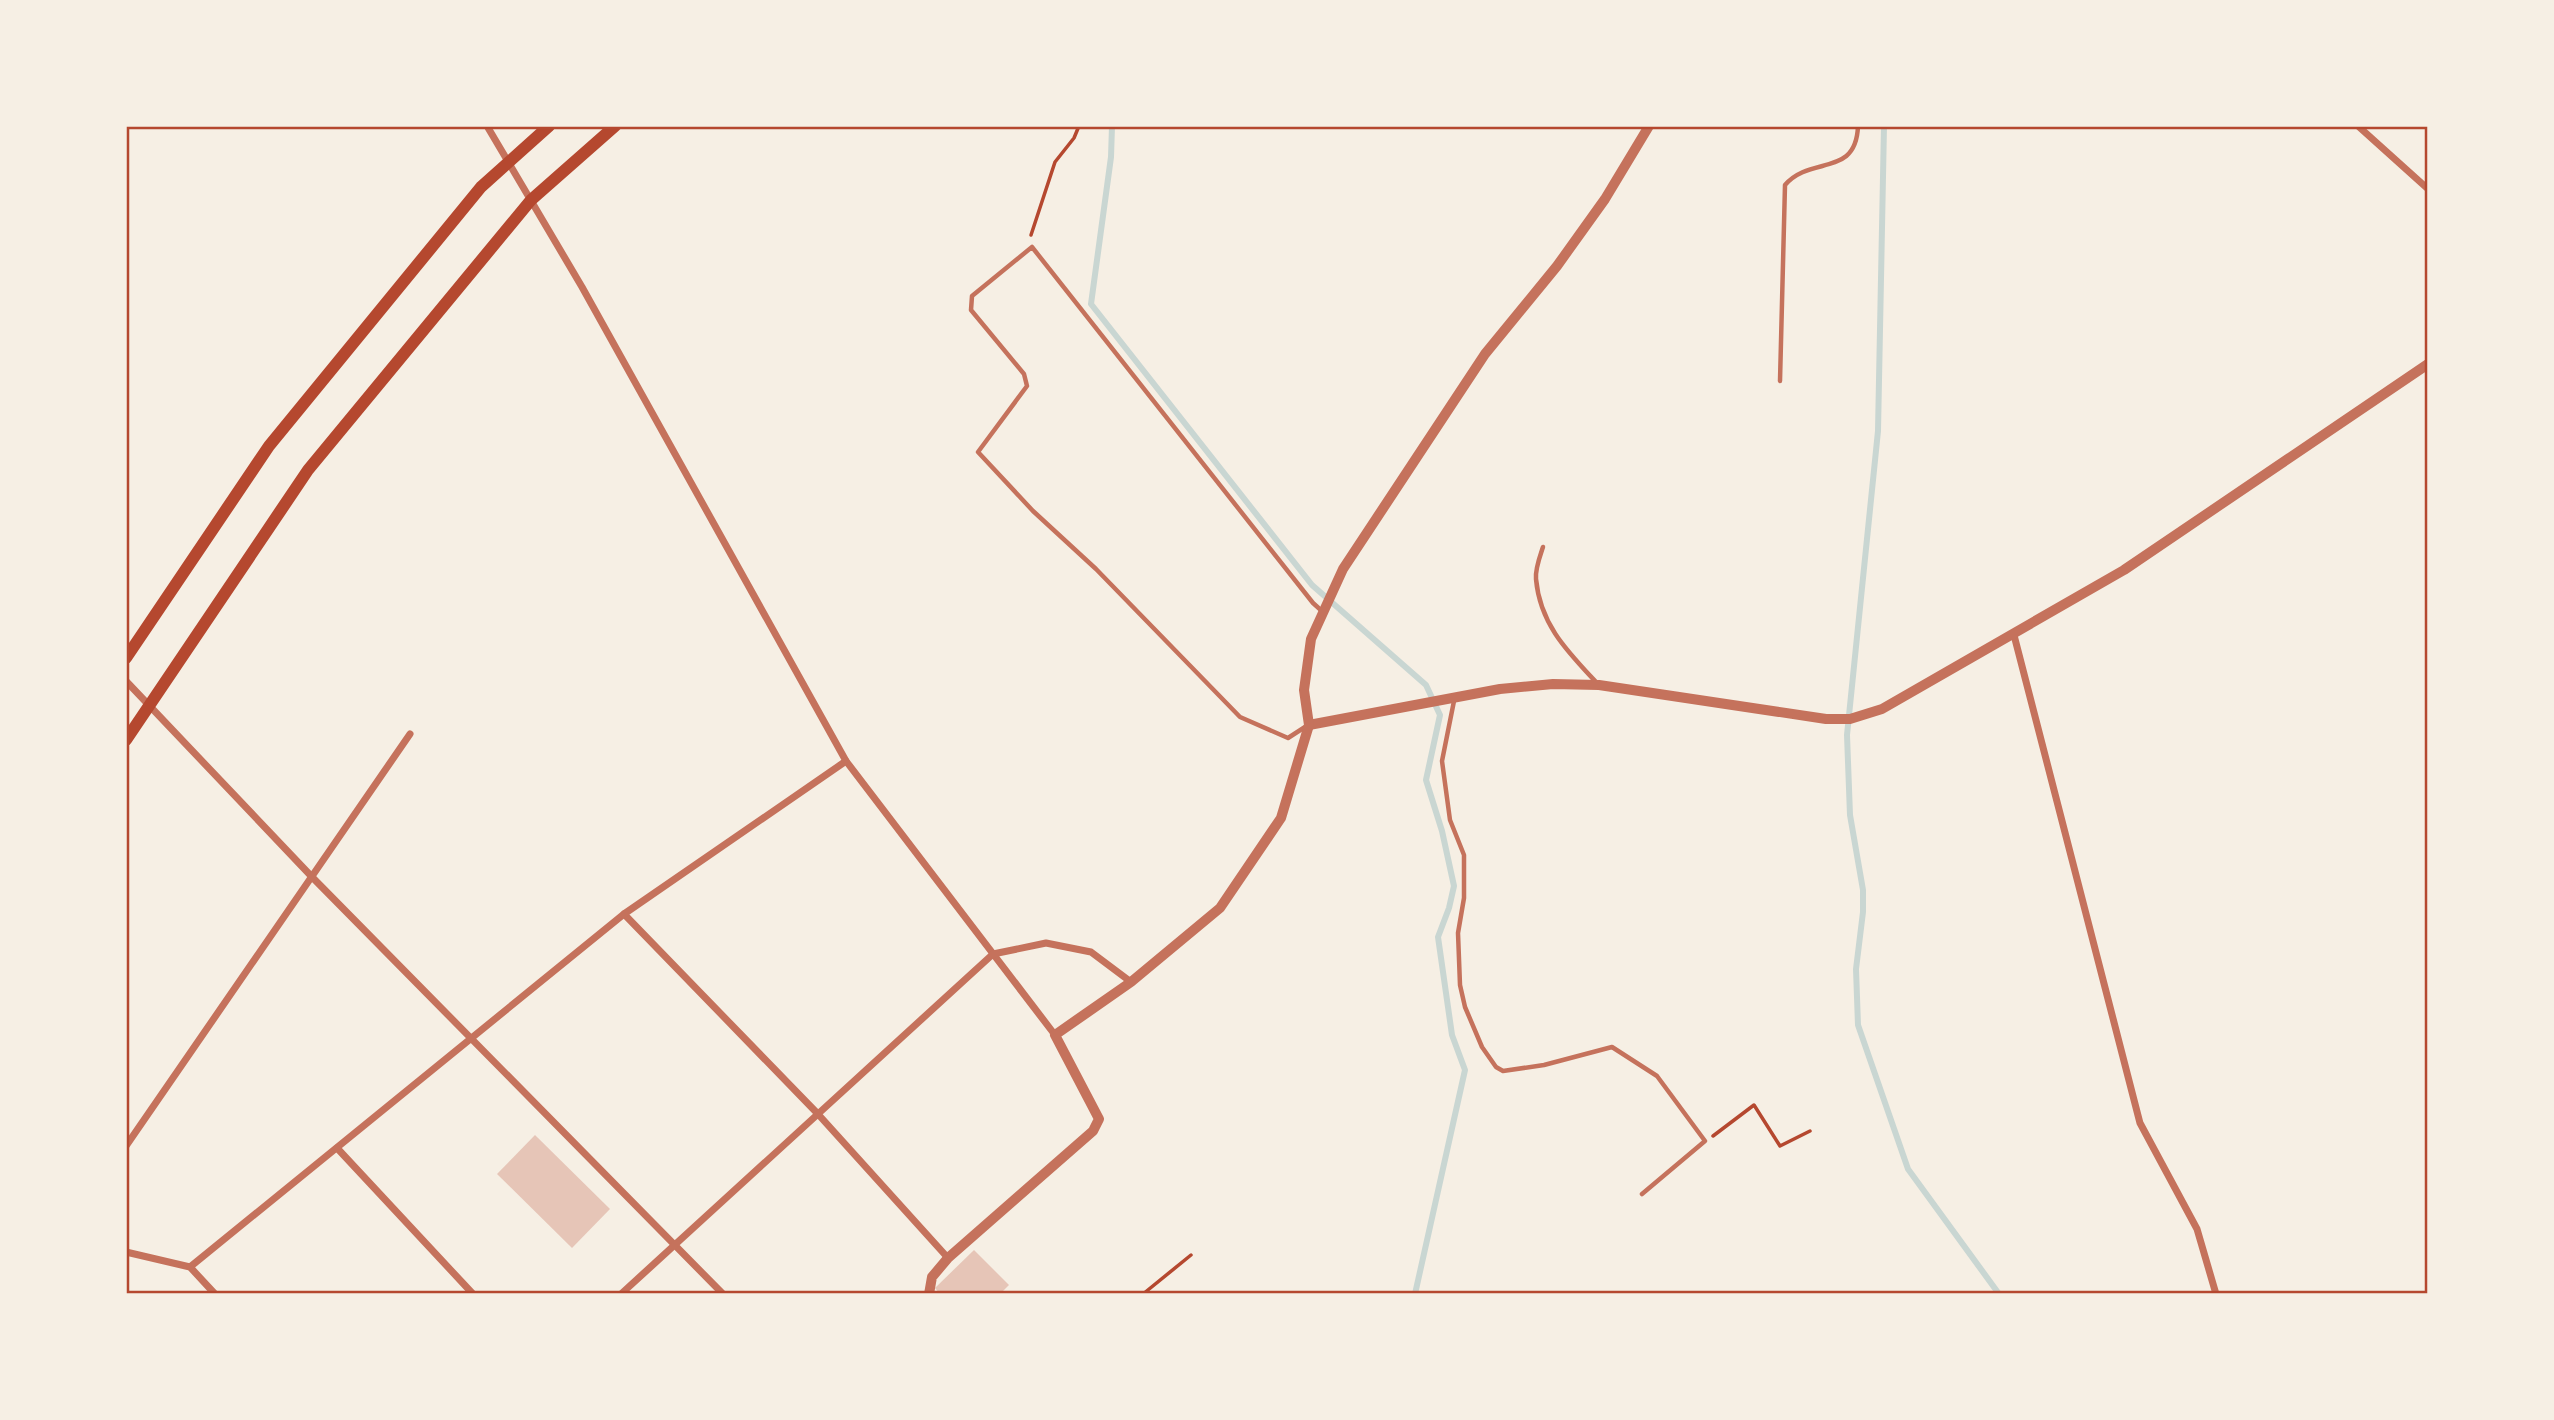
<svg xmlns="http://www.w3.org/2000/svg" width="2554" height="1420" font-family="'Work Sans',sans-serif">
  <style>
    .lines { fill: none; stroke-linecap: round; stroke-linejoin: round }
    .stream { stroke: #c9d6d2; stroke-width: 6 }
    .building { fill: #e6c5b7 }
    .path { stroke: #b5482f; stroke-width: 3.5 }
    .service { stroke: #c5725c; stroke-width: 4.5 }
    .minor { stroke: #c5725c; stroke-width: 7 }
    .tertiary { stroke: #c5725c; stroke-width: 10 }
    .primary { stroke: #b5482f; stroke-width: 12 }
    .neatline { fill: none; stroke: #b5482f; stroke-width: 2.5 }
  </style>
  <rect width="100%" height="100%" fill="#f6efe4"/>
  <g class="lines">
    <g class="stream">
      <path d="M1112,126l-1,31 -20,147 221,281 114,100 14,30 -14,65 16,51 12,55 -5,22 -11,29 14,98 13,35 -50,224"/>
      <path d="M1884,126l-6,305 -31,304 3,80 13,75v22l-7,57 2,56 50,144 91,125"/>
    </g>
  </g>
  <g class="building">
    <path d="M535,1135l75,74 -38,39 -75,-74z"/>
    <path d="M974,1250l35,35 -9,9h-60l-5,-6z"/>
  </g>
  <g class="lines">
    <g class="path">
      <path d="M1031,235l24,-73 19,-24 5,-12"/>
      <path d="M1713,1136l41,-31 26,41 30,-15"/>
      <path d="M1143,1294l48,-39"/>
    </g>
    <g class="service">
      <path d="M1780,381l5,-196c26,-30 71,-7 73,-59"/>
      <path d="M1543,547c-3,9 -8,22 -7,32 4,45 31,72 60,103"/>
      <path d="M1454,701l-12,60 8,59 14,35v43l-6,35 2,52 5,22 17,40 14,20 7,4 41,-6 68,-18 45,29 48,65 -63,53"/>
      <path d="M1305,727l-17,11 -48,-21 -144,-148 -63,-58 -55,-59 49,-66 -3,-12 -53,-64 1,-14 60,-49 281,356 10,9"/>
    </g>
    <g class="minor">
      <path d="M487,126l95,161 264,474 209,274"/>
      <path d="M2358,126l70,63"/>
      <path d="M2014,635l126,488 57,106 19,65"/>
      <path d="M126,681l187,197 410,416"/>
      <path d="M624,914l193,199 131,145"/>
      <path d="M126,1146l284,-412"/>
      <path d="M337,1148l136,146"/>
      <path d="M126,1252l64,15 25,27"/>
      <path d="M190,1267l434,-353 222,-153"/>
      <path d="M621,1294l372,-340 53,-11 45,9 40,30"/>
    </g>
    <g class="tertiary">
      <path d="M1309,725l191,-36 53,-5 46,1 227,34h24l32,-10 242,-139 304,-206"/>
      <path d="M929,1294l3,-17 16,-19 145,-127 6,-12 -44,-84 76,-53 89,-74 61,-90 28,-93 -5,-35 7,-51 32,-70 142,-215 72,-88 48,-67 44,-73"/>
    </g>
    <g class="primary">
      <path d="M126,658l143,-212 212,-259 68,-61"/>
      <path d="M126,740l182,-270 223,-270 84,-74"/>
    </g>
  </g>
  <rect width="2554" height="1420" fill="none" stroke="#f6efe4" stroke-width="256"/>
  <rect x="128" y="128" width="2298" height="1164" class="neatline"/>
</svg>
